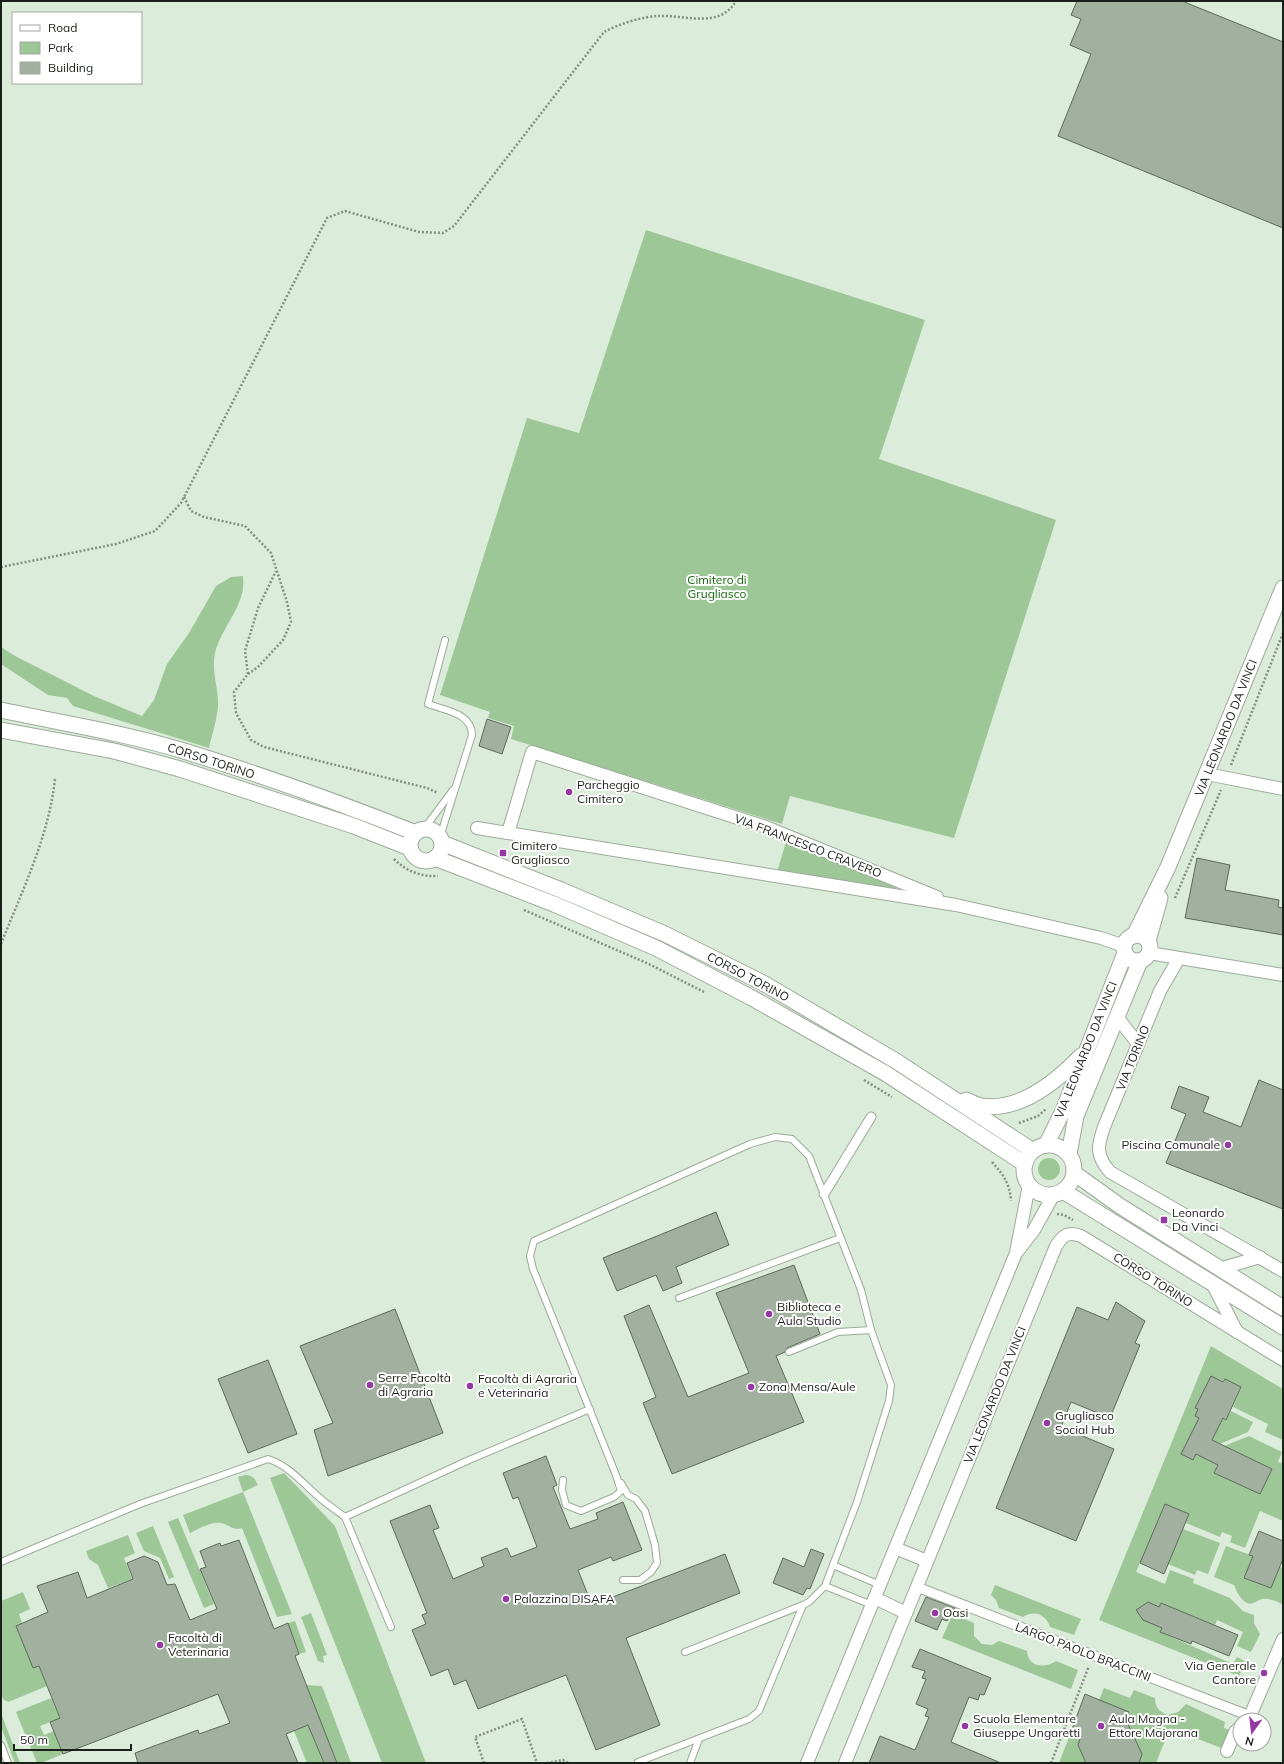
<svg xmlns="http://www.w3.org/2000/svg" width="1284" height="1764" font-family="Mulish,sans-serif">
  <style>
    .green { fill: #9dc797 }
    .building { fill: #a1b09f; stroke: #5d6a5b }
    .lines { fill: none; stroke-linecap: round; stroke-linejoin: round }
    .service-casing { stroke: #9caa9a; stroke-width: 8 }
    .pedestrian-casing { stroke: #9caa9a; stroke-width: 11 }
    .minor-casing { stroke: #9caa9a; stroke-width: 14 }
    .tertiary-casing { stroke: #9caa9a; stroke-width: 17 }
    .path { stroke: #848f83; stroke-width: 2.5; stroke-dasharray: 2 2; stroke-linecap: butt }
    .service { stroke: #fff; stroke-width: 6 }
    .pedestrian { stroke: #fff; stroke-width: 9 }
    .minor { stroke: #fff; stroke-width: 12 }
    .tertiary { stroke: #fff; stroke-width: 15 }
    .poi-dot { fill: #9438a2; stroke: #fff; stroke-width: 1.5 }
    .labels { text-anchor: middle; stroke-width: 4; stroke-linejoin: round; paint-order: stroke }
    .park-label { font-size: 12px; fill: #166a0e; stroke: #fff }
    .street-label { font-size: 12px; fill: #191f19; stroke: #fff }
    .poi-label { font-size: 12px; fill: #191f19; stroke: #fff; text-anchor: start }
  </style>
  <rect width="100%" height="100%" fill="#dcecda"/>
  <g class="green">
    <path d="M646,230l279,90 -46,139 177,61 -102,318 -164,-42 -8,28 -271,-85 3,-13 -26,-8 2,-6 -50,-17 87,-277 52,15z"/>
    <path d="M243,576c4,29 -22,51 -28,77 -4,19 4,36 3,53 -1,14 -6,28 -9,42l-136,-42 -6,-8 -19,-3 -47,-31v-17l14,9 79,40 48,20 12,-16 13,-36 22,-31 27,-47 15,-9z"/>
    <path d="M786,842l108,42 2,3 -1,2 -118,-17z"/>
    <circle cx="1049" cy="1169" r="11"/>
    <path d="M1211,1346l72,43v51l-18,-8 3,-8 -35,-17 8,-20 -16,-8 -30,29 3,1 -3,7 4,2 -17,36 11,6 3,-6 16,8h7l-5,11 46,21 12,-25 -48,-23 25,-10 33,16 -4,10 5,1v58l-23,-10 -15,37 -15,-6 2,-6 -10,-4 -2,5 -34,-14 3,-9 -24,-10 -29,68 29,12 5,-14 24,9 -1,4 37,15 13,13 11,4v8l6,11 -9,18 -14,-6 6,-14 -26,-12 -2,5 -54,-22 -2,4 -11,-5 -12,8 8,9 18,9 -2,4 73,32 4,-7 9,5 -7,14 -140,-56z"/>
    <path d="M1231,1411l22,11 -5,10 -28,12 -8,-4 11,-22 3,2z"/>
    <path d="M284,1473l51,53 91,237h-44l-112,-285z"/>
    <path d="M245,1475c8,0 10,4 13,10l-15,7 49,122 -15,3 -35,-89c-9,3 -12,-3 -21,-5 -10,-2 -22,6 -31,10l-7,-18 60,-23 -5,-15z"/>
    <path d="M178,1518l36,86 -10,4 -36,-86z"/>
    <path d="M153,1526l21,51 -5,2 -9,-21 -16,-7 -8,-18z"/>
    <path d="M1183,1529l37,14 -12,31 -11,-4 -2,5 -27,-11z"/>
    <path d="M128,1535l7,18 -11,5 8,21 -24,9 -10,-23 -9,-6 -3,-8z"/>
    <path d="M1226,1546l27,10 -9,22 27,10 9,-21 3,1v37c-6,-4 -14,-7 -21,-6 -4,1 -5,3 -9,4 -9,4 -17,-12 -19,-18l-20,-8z"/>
    <path d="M995,1585l86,34 -7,16 -24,-8c-4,-13 -16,-17 -27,-10l-24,-9 -3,-8 -5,-5z"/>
    <path d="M23,1592l7,17 -11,5 3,9 -6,3 17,42 6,-2 8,20 -39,16 -5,-3 -2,-6v-92z"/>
    <path d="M311,1613l16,42 -4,1 1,7 -6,-2 -17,-44z"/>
    <path d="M953,1614l21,9v13l8,8 10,1 7,-4 28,10c1,16 17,18 29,10l22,9 -7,19 -129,-51z"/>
    <path d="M295,1621l11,31 -7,2 -11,-31z"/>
    <path d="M280,1660l44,103h-17l-36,-89z"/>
    <path d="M306,1685l16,1 29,77h-14z"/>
    <path d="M1104,1688l26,10 4,-8 21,8c0,9 4,14 13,17l10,-3 8,-8 39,18 -1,6 5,2 -8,18 -51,-20 -14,35h-17l-13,-43 3,-8 -30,-12z"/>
    <path d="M51,1698l9,20 -20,8 4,9 10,-4 9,23 -22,9h-4l-21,-51z"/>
    <path d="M1,1713l19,50h-5l-14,-36z"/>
    <path d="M1071,1732l10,4 -3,9 8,18h-27z"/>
  </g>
  <g class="building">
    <path d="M1077,1h105l101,41v186l-225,-92 33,-82 -21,-9 11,-26 -10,-4z"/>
    <path d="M487,719l24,8 -9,27 -23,-8z"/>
    <path d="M1197,858l33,7 -5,25 54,10 -1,7 5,1v27l-98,-17z"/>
    <path d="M1259,1080l24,10v119l-117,-46 20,-49 -15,-6 8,-22 30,11 -6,15 38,15z"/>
    <path d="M716,1212l13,33 -53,22 6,16 -19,8 -7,-16 -39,16 -14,-33z"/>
    <path d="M794,1265l26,69 -33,14 -2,4 -9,4 28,66 -132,52 -29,-71 13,-6 -32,-81 25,-11 39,92 61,-24 -33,-80z"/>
    <path d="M1116,1302l29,19 -10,22 5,2 -30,73 -39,-16 -10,25 53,22 -38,92 -80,-33 81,-201 31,13z"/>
    <path d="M395,1309l48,124 -115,43 -14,-46 19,-7 -33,-77z"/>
    <path d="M268,1360l29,74 -49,19 -30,-74z"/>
    <path d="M1211,1376l12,6 2,-3 16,8 -15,33 -3,-2 -11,22 60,29 -12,25 -46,-21 4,-8 -22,-11 -3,6 -12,-6 18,-36 -4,-2 3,-7 -3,-1z"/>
    <path d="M546,1456l11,29 -4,2 17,42 28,-10 -2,-6 27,-11 19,48 -29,11 -2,-4 -33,13 14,35 133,-51 15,39 -114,45 34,87 -64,25 -30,-75 -88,34 -12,-29 -12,5 -6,-16 -17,7 -19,-46 14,-6 -4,-9 5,-2 -37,-92 40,-16 9,23 -6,2 20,49 31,-13 -3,-8 26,-10 4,9 26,-10 -19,-50 -5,2 -10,-26z"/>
    <path d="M1165,1504l24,10 -25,60 -24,-11z"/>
    <path d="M1259,1531l24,10v18l-12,29 -27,-10 9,-22 -4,-1z"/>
    <path d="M239,1540l35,89 14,-6 11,31 -4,2 42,107h-13l-16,-38 -22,9 12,29h-160l-3,-10 63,-23 1,4 31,-11 -12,-29 -155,60 -13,-32 10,-4 -21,-52 -6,2 -17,-42 32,-14 -11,-26 41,-14 9,26 46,-19 -6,-16 17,-7 14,6 9,23 8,-1 15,36 27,-11 -17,-40 6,-2 -6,-16 20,-8 1,3z"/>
    <path d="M811,1549l13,5 -14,35 -3,-1 -4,7 -30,-12 10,-25 21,9z"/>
    <path d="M926,1597l29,11 -8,13 -5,-2 -5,11 -22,-9z"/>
    <path d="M1148,1602l11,5 2,-4 77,32 -9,21 -37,-15 -1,3 -31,-12 2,-4 -19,-8 -7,-10z"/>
    <path d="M920,1649l71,29 -7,17 -4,-1 -2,6 -9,-3 -18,45 50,21h-132l11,-27 35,14 14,-33 -4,-1 3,-7 -12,-5 10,-25 -4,-1 3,-7 -13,-4z"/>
    <path d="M1085,1694l44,18 -3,8 16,34 -3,9h-53l-8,-18 3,-9 -10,-4z"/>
  </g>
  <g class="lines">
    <g class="service-casing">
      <g id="service">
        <path d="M424,829l29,-39"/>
        <path d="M440,837l32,-102c0,-22 -28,-25 -44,-31l17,-64"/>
        <path d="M679,1298l161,-60"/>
        <path d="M789,1352l49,-20 33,-2"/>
        <path d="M563,1480l-1,10 4,15 15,6 33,-14 7,-6 -5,-16 -83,-206 -3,-13 4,-15 216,-97 25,-7 17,2 17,17 52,134 10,40 20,55 -2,16 -32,101 -32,84 -16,16 -6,3 -118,47"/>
        <path d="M621,1483l7,12 8,4 9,12 10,34 2,18 -6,9 -11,8h-17"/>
        <path d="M1,1562l139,-58 128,-45c22,7 35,25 52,39 8,7 17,13 25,19"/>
        <path d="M833,1565l47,20"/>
        <path d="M825,1586l47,19"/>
        <path d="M391,1627l-46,-110 124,-57 121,-51"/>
        <path d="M1,1745l7,18"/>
        <path d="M638,1762l111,-43 10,-8 44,-106"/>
        <path d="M690,1763l9,-24"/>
      </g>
    </g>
    <g class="pedestrian-casing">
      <g id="pedestrian">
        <path d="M824,1194l47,-77"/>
        <path d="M917,1587l333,129"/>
      </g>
    </g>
    <g class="minor-casing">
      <g id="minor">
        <path d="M1207,774l76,15"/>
        <path d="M477,828l479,77 145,33 23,8"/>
        <path d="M508,833l24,-81 234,75 171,70"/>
        <path d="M1149,953l134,22"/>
        <path d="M1179,958l-19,33 -56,136c-7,20 -8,29 6,45l173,99"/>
        <path d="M1118,1018l20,26"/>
        <path d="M1017,1252l17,-22 20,-36"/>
        <path d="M1219,1269l41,-12"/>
        <path d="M1212,1283l25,49"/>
        <path d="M895,1548l32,13"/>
        <path d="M875,1598l31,15"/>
        <path d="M1246,1720l4,-4 33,-77"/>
        <path d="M1227,1751l8,-19 5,-5"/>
        <path d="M807,1763l209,-510 13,-68"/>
        <path d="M845,1763l211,-517c7,-11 12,-15 25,-10l202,124"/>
      </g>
    </g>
    <g class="tertiary-casing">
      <g id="tertiary">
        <path d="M1,710c61,13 123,23 183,41 78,24 156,52 232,82"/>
        <path d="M1,730l113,21 66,18 174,57 56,22"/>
        <circle cx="426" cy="845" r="16"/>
        <path d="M442,843l119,47 104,44 98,49 133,78 137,90"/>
        <path d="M435,858l119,46 102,44 96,50 133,75 140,91"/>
        <circle cx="1137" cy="948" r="13"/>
        <path d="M1134,936l34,-69 115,-279"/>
        <path d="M1148,941l12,-43"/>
        <path d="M966,1100c5,2 10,5 15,6 39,6 75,-24 100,-50"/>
        <path d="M1046,1145l17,-34 62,-158"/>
        <circle cx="1049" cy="1170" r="25"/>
        <path d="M1069,1154l7,-38 64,-155"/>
        <path d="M1074,1173l46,33 163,102"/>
        <path d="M1063,1191l220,136"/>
      </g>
    </g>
    <g class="path">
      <path d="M184,497l7,14 13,6 41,9 26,27 16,49 4,20 -8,18 -25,27 -10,7 -14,18 2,21 15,27 13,7 163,41 11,5"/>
      <path d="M1,567l115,-23 39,-13 26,-28 146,-285 18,-7 74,21 24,1 11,-7 150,-194c15,-8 39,-16 56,-16 26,-1 60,13 76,-15"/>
      <path d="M248,674l-3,-23 13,-43 18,-37"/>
      <path d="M1231,765l52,-132"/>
      <path d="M394,859c12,12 27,18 44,17"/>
      <path d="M1175,898l46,-108"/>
      <path d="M524,910l125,54 55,28"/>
      <path d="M1,944c21,-53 48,-108 54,-165"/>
      <path d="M864,1080l28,17"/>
      <path d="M1019,1123l19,-7 8,-7"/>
      <path d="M992,1162c11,12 18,22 19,39"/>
      <path d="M1057,1214l7,1 9,5"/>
      <path d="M484,1763l-9,-26 47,-18 15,44"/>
      <path d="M547,1763l16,-3 5,3"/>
      <path d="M1051,1763l38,-97"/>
    </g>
    <use href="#service" class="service"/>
    <use href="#pedestrian" class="pedestrian"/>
    <use href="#minor" class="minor"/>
    <use href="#tertiary" class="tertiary"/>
  </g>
  <g class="poi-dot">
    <circle cx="569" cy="792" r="4"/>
    <rect x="499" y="849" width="8" height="8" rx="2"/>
    <circle cx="1228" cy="1145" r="4"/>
    <rect x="1160" y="1216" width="8" height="8" rx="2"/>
    <circle cx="769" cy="1314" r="4"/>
    <circle cx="370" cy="1385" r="4"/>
    <circle cx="470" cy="1386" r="4"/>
    <circle cx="751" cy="1387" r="4"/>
    <circle cx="1047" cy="1423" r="4"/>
    <circle cx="506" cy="1599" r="4"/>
    <circle cx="935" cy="1613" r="4"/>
    <circle cx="160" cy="1645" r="4"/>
    <circle cx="1264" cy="1673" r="4"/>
    <circle cx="965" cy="1726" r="4"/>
    <circle cx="1101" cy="1726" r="4"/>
  </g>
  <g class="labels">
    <g class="park-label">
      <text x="717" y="584">Cimitero di<tspan x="717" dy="14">Grugliasco</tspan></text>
    </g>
    <g class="street-label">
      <text transform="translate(1226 728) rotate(-68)" y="4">VIA LEONARDO DA VINCI</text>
      <text transform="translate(211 761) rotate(18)" y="4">CORSO TORINO</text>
      <text transform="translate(808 846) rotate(21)" y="4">VIA FRANCESCO CRAVERO</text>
      <text transform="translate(748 977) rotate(28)" y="4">CORSO TORINO</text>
      <text transform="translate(1086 1050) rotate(-68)" y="4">VIA LEONARDO DA VINCI</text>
      <text transform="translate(1133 1058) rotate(-68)" y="4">VIA TORINO</text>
      <text transform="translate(1153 1280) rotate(32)" y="4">CORSO TORINO</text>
      <text transform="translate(995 1395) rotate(-68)" y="4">VIA LEONARDO DA VINCI</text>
      <text transform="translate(1083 1652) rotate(21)" y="4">LARGO PAOLO BRACCINI</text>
    </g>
    <g class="poi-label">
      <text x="577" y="789">Parcheggio<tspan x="577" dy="14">Cimitero</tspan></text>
      <text x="511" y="850">Cimitero<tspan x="511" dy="14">Grugliasco</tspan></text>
      <text x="1220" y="1149" text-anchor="end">Piscina Comunale</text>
      <text x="1172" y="1217">Leonardo<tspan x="1172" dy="14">Da Vinci</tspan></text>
      <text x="777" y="1311">Biblioteca e<tspan x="777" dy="14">Aula Studio</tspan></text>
      <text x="378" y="1382">Serre Facoltà<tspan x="378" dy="14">di Agraria</tspan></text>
      <text x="478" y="1383">Facoltà di Agraria<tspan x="478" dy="14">e Veterinaria</tspan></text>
      <text x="759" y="1391">Zona Mensa/Aule</text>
      <text x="1055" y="1420">Grugliasco<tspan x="1055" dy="14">Social Hub</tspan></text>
      <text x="514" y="1603">Palazzina DISAFA</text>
      <text x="943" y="1617">Oasi</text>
      <text x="168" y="1642">Facoltà di<tspan x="168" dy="14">Veterinaria</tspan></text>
      <text x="1256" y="1670" text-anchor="end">Via Generale<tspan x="1256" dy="14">Cantore</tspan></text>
      <text x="973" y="1723">Scuola Elementare<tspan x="973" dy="14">Giuseppe Ungaretti</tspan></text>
      <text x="1109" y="1723">Aula Magna -<tspan x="1109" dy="14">Ettore Majorana</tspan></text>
    </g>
  </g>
  <rect width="1284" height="1764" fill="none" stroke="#191f19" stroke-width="4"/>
  <rect x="12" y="12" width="130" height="72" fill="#ffffff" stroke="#a3a5a3"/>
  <rect x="20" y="25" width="20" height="6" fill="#ffffff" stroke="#a3a5a3"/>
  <text x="48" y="32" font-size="12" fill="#191f19">Road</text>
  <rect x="20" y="42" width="20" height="12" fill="#9dc797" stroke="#a3a5a3"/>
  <text x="48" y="52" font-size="12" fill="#191f19">Park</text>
  <rect x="20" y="62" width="20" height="12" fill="#a1b09f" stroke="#a3a5a3"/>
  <text x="48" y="72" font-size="12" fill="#191f19">Building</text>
  <g transform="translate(1252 1732) rotate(195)"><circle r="19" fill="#ffffff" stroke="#a3a5a3"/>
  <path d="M0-3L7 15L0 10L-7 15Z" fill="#9438a2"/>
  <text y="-6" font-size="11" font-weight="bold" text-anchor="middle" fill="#191f19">N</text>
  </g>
  <path d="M14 1744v6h117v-6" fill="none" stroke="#191f19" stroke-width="2"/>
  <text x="20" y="1744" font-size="12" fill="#191f19" stroke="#ffffff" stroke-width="3" paint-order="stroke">50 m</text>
</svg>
